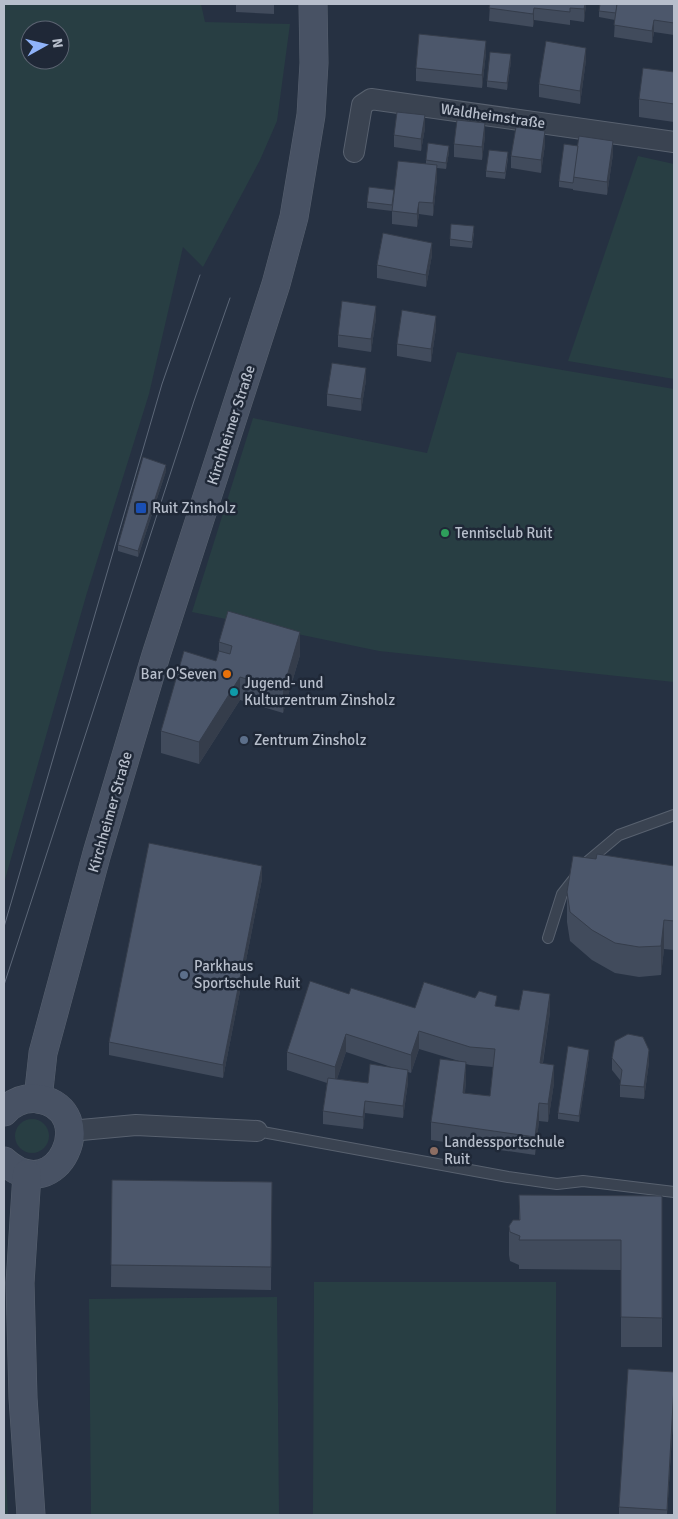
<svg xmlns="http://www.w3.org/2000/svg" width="678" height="1519" font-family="Signika,sans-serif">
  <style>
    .green { fill: #283e43; fill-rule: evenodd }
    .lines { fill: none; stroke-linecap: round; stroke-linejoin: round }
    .service-casing { stroke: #58616f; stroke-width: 12 }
    .minor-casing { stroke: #58616f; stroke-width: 22 }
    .secondary-casing { stroke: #58616f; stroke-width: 29 }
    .service { stroke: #3a4351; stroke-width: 10 }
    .minor { stroke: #3a4351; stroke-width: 20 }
    .secondary { stroke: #485264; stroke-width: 28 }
    .tram { stroke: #5c6778; stroke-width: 1 }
    .wall { fill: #414b5c; fill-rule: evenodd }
    .shaded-wall { fill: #353d4b }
    .building { fill: #4c576b; stroke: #353d4b }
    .transit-dot { fill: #1a4fb4; stroke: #1f2837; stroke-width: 2 }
    .leisure-dot { fill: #2e9e5b; stroke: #1f2837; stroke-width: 2 }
    .food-dot { fill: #e8710a; stroke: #1f2837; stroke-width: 2 }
    .culture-dot { fill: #0f9aa8; stroke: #1f2837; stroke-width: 2 }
    .service-dot { fill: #5c6f8a; stroke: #1f2837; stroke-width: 2 }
    .education-dot { fill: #8d6e63; stroke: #1f2837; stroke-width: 2 }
    .labels { text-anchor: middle; stroke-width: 5; stroke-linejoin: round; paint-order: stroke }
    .street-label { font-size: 15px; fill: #b7becb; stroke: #1f2837 }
    .poi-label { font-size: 15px; fill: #b7becb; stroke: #1f2837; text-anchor: start }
  </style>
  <rect width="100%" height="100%" fill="#263142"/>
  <g class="green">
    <path d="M4,4h197l4,18 85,2 -13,97 -17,39 -57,107 -20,-20 -34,147 -63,202 -82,287zM30,30h30v30h-30z"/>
    <path d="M638,156l36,8v215l-106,-18z"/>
    <path d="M457,352l217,37v293l-295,-31 -187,-39 61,-194 174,35z"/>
    <circle cx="32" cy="1136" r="17"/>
    <path d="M314,1282h242v233h-243z"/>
    <path d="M277,1297l2,218h-188l-2,-216z"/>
    <path d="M4,1442l4,73h-4z"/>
  </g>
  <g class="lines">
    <g class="service-casing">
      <g id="service">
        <path d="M548,938l14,-44 26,-33 31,-26 55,-20"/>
        <path d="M257,1131l251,46 49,7 26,-3 91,11"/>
      </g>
    </g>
    <g class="minor-casing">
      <g id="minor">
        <path d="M354,152l8,-47 9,-6 303,43"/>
        <path d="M70,1131l66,-6 121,6"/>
      </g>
    </g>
    <g class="secondary-casing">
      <g id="secondary">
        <path d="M38,1099l5,-46 54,-200 59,-198 120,-371 18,-67 17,-102 3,-52 -1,-59"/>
        <path d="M4,1112c9,-10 21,-15 35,-13 62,11 19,111 -35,62"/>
        <path d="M27,1174l-7,109 3,115 8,117"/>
      </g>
    </g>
    <use href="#service" class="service"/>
    <use href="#minor" class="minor"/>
    <use href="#secondary" class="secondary"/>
    <g class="tram">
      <path d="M4,927l158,-543 38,-109"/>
      <path d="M4,985l190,-584 36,-103"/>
    </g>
  </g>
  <g class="wall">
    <path d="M236,4h38v10l-38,-2z"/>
    <path d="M490,4h96l-2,18 -14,-2v5l-36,-5 -1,7 -44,-6z"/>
    <path d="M674,4v31l-20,-3 -2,11 -38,-6 1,-17 -16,-3v-6z"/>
    <path d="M486,53l-4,35 -66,-7v-13z"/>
    <path d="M586,60l-6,44 -41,-7v-13z"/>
    <path d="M511,61l-4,29 -20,-3v-6z"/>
    <path d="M674,72v50l-35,-5v-18z"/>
    <path d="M425,128l-4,23 -27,-4v-12z"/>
    <path d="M485,136l-3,24 -28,-3v-13z"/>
    <path d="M545,144l-4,29 -30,-5v-12z"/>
    <path d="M449,152l-3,17 -9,-1v10l-4,38 -14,-2 -2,13 -25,-3v-13l-25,-3v-6l27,-12 32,-26v-4z"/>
    <path d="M613,154l-6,41 -34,-5v-4v3l-14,-2v-6z"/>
    <path d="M508,158l-3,21 -19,-2v-6z"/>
    <path d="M474,233l-2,15 -22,-2v-7z"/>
    <path d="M432,255l-6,32 -49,-9v-13z"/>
    <path d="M376,318l-5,34 -33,-5v-12z"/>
    <path d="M436,328l-5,34 -34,-6v-12z"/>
    <path d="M366,380l-5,31 -34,-5v-12z"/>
    <path d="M166,471l-28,86 -20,-6v-6z"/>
    <path d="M219,642l81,13 -17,58 -43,-13 -41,64 -38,-11v-22l55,-70 3,-10z"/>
    <path d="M596,859l78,7v84l-10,-1 -3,26 -22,2 -24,-4 -23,-13 -22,-19 -3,-19v-30z"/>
    <path d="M262,879l-39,199 -114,-23v-13z"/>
    <path d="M349,994l66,14 82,-1 22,3 31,2 -7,51 11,20 -6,39 -9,-1 -4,34 -104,-15v-18l28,-61 -40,-12 -8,24 -3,-1v10l-5,36 -38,-5 -2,16 -40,-5v-13l4,-28 -40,-13v-18zM346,1052l48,16 -26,15 -31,-4zM466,1064l4,1 23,2 -3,29 -25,-3 1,-13z"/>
    <path d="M589,1056l-10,66 -21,-3v-6z"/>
    <path d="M612,1058l37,4 -5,37 -24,-2v-17l-8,-10z"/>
    <path d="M112,1180l160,2 -1,108 -160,-3z"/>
    <path d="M519,1195l143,1v151h-41v-77l-102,-1v-4l-9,-4 -1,-6v-29l10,-6z"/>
    <path d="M674,1372v32l-7,111h-48v-8z"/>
  </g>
  <g class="shaded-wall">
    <path d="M585,4h1l-2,18v-13z"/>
    <path d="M534,8v12l-1,7v-13z"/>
    <path d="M654,20v12l-2,11v-12z"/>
    <path d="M486,41v12l-4,35v-13z"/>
    <path d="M586,48v12l-6,44v-13z"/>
    <path d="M511,54v7l-4,29v-7z"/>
    <path d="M425,115v13l-4,23v-12z"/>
    <path d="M485,123v13l-3,24v-13z"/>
    <path d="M545,131v13l-4,29v-13z"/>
    <path d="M613,141v13l-6,41v-13z"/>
    <path d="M449,146v6l-3,17v-6z"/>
    <path d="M437,165v13l-4,38v-13z"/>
    <path d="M419,202v12l-2,13v-13z"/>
    <path d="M432,243v12l-6,32v-12z"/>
    <path d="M376,306v12l-5,34v-13z"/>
    <path d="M436,316v12l-5,34v-13z"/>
    <path d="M366,368v12l-5,31v-12z"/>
    <path d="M166,465v6l-28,86v-6z"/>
    <path d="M300,632v23l-17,58v-23z"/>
    <path d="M240,677v23l-41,64v-22z"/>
    <path d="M262,866v13l-39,199v-13z"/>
    <path d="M664,920v29l-3,26v-29z"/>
    <path d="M550,994v18l-10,69v-18z"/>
    <path d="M419,1031v18l-8,24v-18z"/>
    <path d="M346,1034v18l-11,33v-18z"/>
    <path d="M589,1050v6l-10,66v-6z"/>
    <path d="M649,1050v12l-5,37v-12z"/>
    <path d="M466,1062v18l-3,31v-18z"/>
    <path d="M554,1065v18l-6,39v-18z"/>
    <path d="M408,1070v12l-5,36v-12z"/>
    <path d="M365,1101v12l-2,16v-12z"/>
    <path d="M539,1103v18l-4,34v-18z"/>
    <path d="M674,1386v18l-7,111z"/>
  </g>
  <g class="building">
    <path d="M490,4h95l-1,5 -14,-1v4l-36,-4 -1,6 -44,-6z"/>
    <path d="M600,4h17l-1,9 -17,-2z"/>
    <path d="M617,4h57v19l-20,-3 -2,11 -38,-6z"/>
    <path d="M419,34l67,7 -4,34 -66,-7z"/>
    <path d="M546,41l40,7 -6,43 -41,-7z"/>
    <path d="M490,52l21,2 -4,29 -20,-2z"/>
    <path d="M643,68l31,4v32l-35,-5z"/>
    <path d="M397,112l28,3 -4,24 -27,-4z"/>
    <path d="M457,120l28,3 -3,24 -28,-3z"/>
    <path d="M516,127l29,4 -4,29 -30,-4z"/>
    <path d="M579,136l34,5 -6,41 -34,-5z"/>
    <path d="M428,143l21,3 -3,17 -20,-3z"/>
    <path d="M564,144l14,2 -5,37 -14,-2z"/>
    <path d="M489,150l19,2 -3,21 -19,-2z"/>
    <path d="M398,161l39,4 -4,38 -14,-1 -2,12 -25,-3z"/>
    <path d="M369,187l25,3 -2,15 -25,-3z"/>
    <path d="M451,224l23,2 -2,16 -22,-3z"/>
    <path d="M383,233l49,10 -6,32 -49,-10z"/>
    <path d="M342,301l34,5 -5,33 -33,-4z"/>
    <path d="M402,310l34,6 -5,33 -34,-5z"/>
    <path d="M332,363l34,5 -5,31 -34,-5z"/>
    <path d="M143,457l23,8 -28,86 -20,-6z"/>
    <path d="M228,611l72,21 -17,58 -43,-13 -41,65 -38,-11 23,-80 32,10 3,-10 11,3 2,-8 -13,-4z"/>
    <path d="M149,843l113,23 -39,199 -114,-23z"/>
    <path d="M597,854l77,12v55l-10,-1 -3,26 -22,1 -24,-4 -23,-13 -22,-18 -3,-20 6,-36 23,3z"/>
    <path d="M310,981l39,13 2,-6 64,20 9,-26 51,16 4,-7 18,5 -2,10 24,4 4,-20 27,4 -10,69 14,2 -6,39 -9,-1 -4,34 -104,-15 9,-63 26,3 -3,31 27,3 5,-47 -25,-2 -51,-16 -8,24 -65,-21 -11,33 -48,-15z"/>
    <path d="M628,1034l15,3 6,13 -5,37 -24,-2 2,-15 -10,-12 3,-17z"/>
    <path d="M568,1046l21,4 -10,66 -21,-3z"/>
    <path d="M370,1064l38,6 -5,36 -38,-5 -2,16 -40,-6 5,-33 40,5z"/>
    <path d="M112,1180l160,2 -1,85 -160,-2z"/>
    <path d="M519,1195l143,1v122l-41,-1v-77h-102l1,-4 -10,-4 -1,-6 4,-6h7z"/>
    <path d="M628,1369l46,3v14l-7,124 -48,-3z"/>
  </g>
  <rect class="transit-dot" x="135" y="502" width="12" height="12" rx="2.5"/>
  <circle class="leisure-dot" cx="445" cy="533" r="5"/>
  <circle class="food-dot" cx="227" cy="674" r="5"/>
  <circle class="culture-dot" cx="234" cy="692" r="5"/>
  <g class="service-dot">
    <circle cx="244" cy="740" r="5"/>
    <circle cx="184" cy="975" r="5"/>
  </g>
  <circle class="education-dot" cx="434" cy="1151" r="5"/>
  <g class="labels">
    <g class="street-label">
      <text transform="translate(493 116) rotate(8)" y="5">Waldheimstraße</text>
      <text transform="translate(231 425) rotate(-72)" y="5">Kirchheimer Straße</text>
      <text transform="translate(110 812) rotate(-74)" y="5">Kirchheimer Straße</text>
    </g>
    <g class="poi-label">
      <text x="152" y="513">Ruit Zinsholz</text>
      <text x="455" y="538">Tennisclub Ruit</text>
      <text x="217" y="679" text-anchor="end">Bar O'Seven</text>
      <text x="244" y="688">Jugend- und<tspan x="244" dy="17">Kulturzentrum Zinsholz</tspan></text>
      <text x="254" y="745">Zentrum Zinsholz</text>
      <text x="194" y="971">Parkhaus<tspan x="194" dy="17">Sportschule Ruit</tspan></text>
      <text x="444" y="1147">Landessportschule<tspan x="444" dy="17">Ruit</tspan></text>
    </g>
  </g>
  <rect width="678" height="1519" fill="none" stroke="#b7becb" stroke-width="10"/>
  <g transform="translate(45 45) rotate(82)"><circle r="24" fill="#1f2837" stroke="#5c6472"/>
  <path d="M0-4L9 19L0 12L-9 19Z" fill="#8fb3f9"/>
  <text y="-8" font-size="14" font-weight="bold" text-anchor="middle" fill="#b7becb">N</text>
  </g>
</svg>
